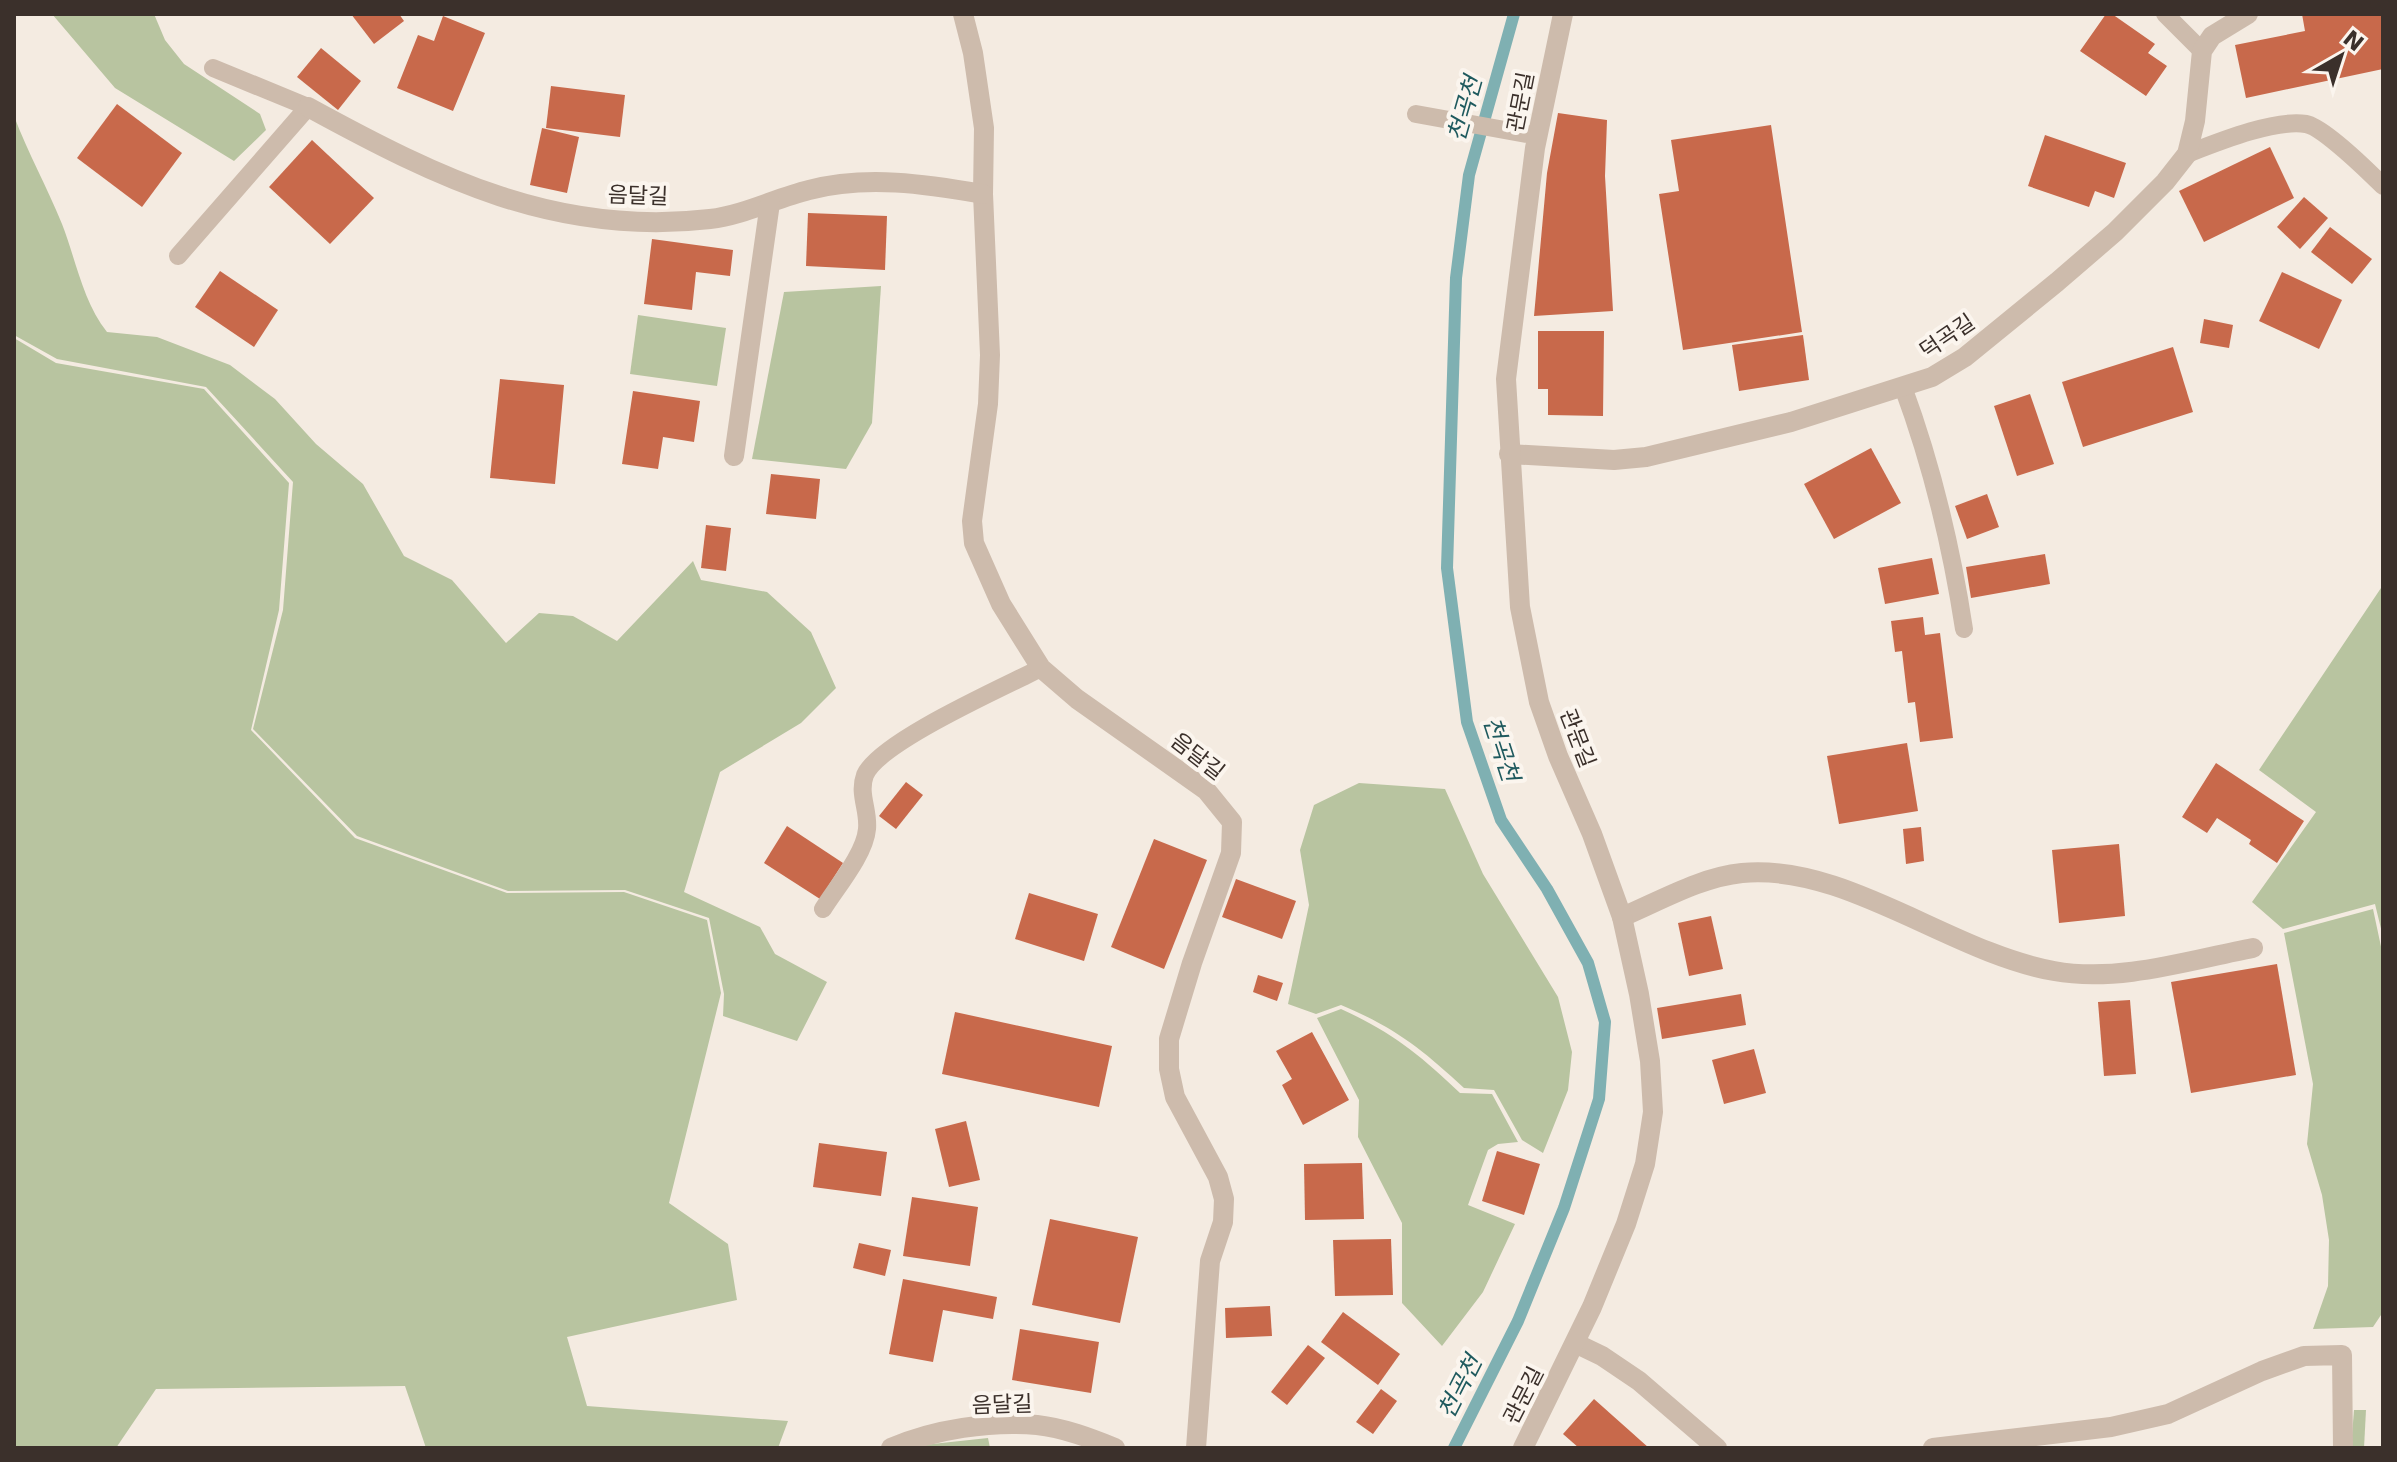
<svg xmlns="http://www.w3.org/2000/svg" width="2397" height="1462" font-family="'DejaVu Sans','Noto Sans KR',sans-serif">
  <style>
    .green { fill: #b8c4a0 }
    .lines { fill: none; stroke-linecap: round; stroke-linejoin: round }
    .stream { stroke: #7fb0b2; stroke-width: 12 }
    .building { fill: #c8694b }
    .lane { stroke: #cdbbac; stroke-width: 18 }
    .street { stroke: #cdbbac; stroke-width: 20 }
    .labels { text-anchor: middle; stroke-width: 8; stroke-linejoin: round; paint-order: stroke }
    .street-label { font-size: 22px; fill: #3b302b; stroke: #fbf5ee }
    .water-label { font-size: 24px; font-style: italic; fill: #1f5a5e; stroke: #fbf5ee }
  </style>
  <rect width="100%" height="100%" fill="#f4ebe1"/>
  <g class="green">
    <path d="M52,14h102l11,26 19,24 76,50 6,16 -32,31 -119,-73z"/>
    <path d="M14,116c14,37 33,71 48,108 14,36 21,78 45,108l50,5 73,28 45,34 41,45 47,40 41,72 48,24 54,63 33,-30 34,3 44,25 76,-80 8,19 66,12 44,40 25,56 -35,35 -81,49 -36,120 76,35 15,27 52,28 -30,59 -74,-25 1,-22 -15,-76 -84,-28 -117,1 -151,-55 -104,-107 30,-119 10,-128 -87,-95 -149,-28 -43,-24z"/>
    <path d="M881,286l-9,137 -26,46 -94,-10 32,-167z"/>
    <path d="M638,315l88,13 -9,58 -87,-12z"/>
    <path d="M14,338l42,25 148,26 85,94 -10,127 -28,120 104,108 152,55 117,-1 83,28 14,73 -52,210 59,41 9,56 -170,37 20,69 201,15 -10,27h-352l-21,-62 -249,3 -40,59h-102z"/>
    <path d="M2383,585v352l-8,-33 -92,25 -31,-27 64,-90 -57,-42z"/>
    <path d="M1359,783l86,6 38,85 75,123 14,55 -4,38 -25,63 -21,-13 -28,-50 -30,-2c-42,-39 -70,-61 -123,-83l-25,9 -28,-10 21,-99 -9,-55 14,-45z"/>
    <path d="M2373,909l10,47v356l-10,15 -60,2 15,-43 1,-46 -7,-45 -15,-51 6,-60 -29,-151z"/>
    <path d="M1341,1009c51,23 79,46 119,84l32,1 26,48 -20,2 -10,6 -20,55 47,19 -32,68 -41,54 -40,-43v-80l-44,-86 1,-37 -42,-82z"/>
    <path d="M2354,1410h12l-2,38h-13z"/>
    <path d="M988,1438l2,10h-74l7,-3z"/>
  </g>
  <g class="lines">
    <path class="stream" d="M1454,1448l64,-127 46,-113 35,-109 6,-77 -17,-59 -41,-74 -46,-69 -34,-98 -20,-154 9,-290 13,-103 45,-161"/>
  </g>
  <g class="building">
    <path d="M351,14h48l5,7 -30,23z"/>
    <path d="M2106,14h6l43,30 -7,9 19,13 -21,30 -66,-45z"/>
    <path d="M2302,14h81v55l-137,29 -11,-53 70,-14z"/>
    <path d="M443,16l42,17 -32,78 -56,-23 21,-53 16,6z"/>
    <path d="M321,48l40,33 -23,29 -41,-33z"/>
    <path d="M551,86l74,9 -5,42 -74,-9z"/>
    <path d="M117,104l65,49 -40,54 -65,-49z"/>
    <path d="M1558,113l49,7 -2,56 8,135 -79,5 13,-143z"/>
    <path d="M1771,125l31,207 -119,18 -24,-156 20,-3 -8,-51z"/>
    <path d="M542,128l37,9 -12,56 -37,-8z"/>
    <path d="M2045,135l81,28 -12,35 -19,-7 -6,16 -61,-21z"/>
    <path d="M312,140l62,58 -44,46 -61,-57z"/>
    <path d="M2270,147l24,51 -90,44 -25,-51z"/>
    <path d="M2304,197l24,21 -28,31 -23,-22z"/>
    <path d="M808,213l79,3 -2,54 -79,-4z"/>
    <path d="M2330,227l42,32 -20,25 -41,-32z"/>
    <path d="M652,239l81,11 -3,26 -34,-4 -4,38 -48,-6z"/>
    <path d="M220,271l58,39 -24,37 -59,-40z"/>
    <path d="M2282,272l60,28 -23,49 -60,-28z"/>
    <path d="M2204,319l29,6 -4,23 -29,-5z"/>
    <path d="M1538,331h66l-1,85 -55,-1v-26h-10z"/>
    <path d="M1803,335l6,45 -70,11 -7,-46z"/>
    <path d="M2173,347l20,65 -110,35 -21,-65z"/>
    <path d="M500,379l64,6 -9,99 -65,-6z"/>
    <path d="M633,391l67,10 -6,41 -31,-5 -5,32 -36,-5z"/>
    <path d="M2030,394l24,70 -37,12 -23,-70z"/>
    <path d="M1871,448l30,55 -67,36 -30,-55z"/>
    <path d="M771,474l49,5 -4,40 -50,-5z"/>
    <path d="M1987,494l12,33 -32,12 -12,-33z"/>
    <path d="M706,525l25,3 -5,43 -25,-3z"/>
    <path d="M2045,554l5,30 -79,14 -5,-31z"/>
    <path d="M1932,558l7,36 -54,10 -7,-36z"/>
    <path d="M1923,617l2,18 15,-2 13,105 -33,4 -5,-40 -7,1 -6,-52 -7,1 -4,-31z"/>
    <path d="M1907,743l11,68 -79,13 -12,-68z"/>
    <path d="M2216,763l88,58 -27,42 -28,-19 2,-4 -34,-22 -10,15 -25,-16z"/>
    <path d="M906,782l17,13 -27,34 -17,-13z"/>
    <path d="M787,826l56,37 -23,36 -56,-36z"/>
    <path d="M1921,827l3,34 -18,3 -3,-35z"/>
    <path d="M1154,839l53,21 -43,109 -53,-22z"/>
    <path d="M2119,844l6,72 -66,7 -7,-73z"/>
    <path d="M1236,879l60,22 -14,38 -60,-22z"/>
    <path d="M1029,893l69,21 -14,47 -69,-22z"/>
    <path d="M1711,916l12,53 -34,7 -11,-53z"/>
    <path d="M2277,964l19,111 -105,18 -20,-111z"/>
    <path d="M1258,975l25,8 -6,18 -24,-9z"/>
    <path d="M1741,994l5,31 -84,14 -5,-31z"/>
    <path d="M2130,1000l6,74 -32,2 -6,-74z"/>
    <path d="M955,1012l157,34 -13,61 -157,-33z"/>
    <path d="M1312,1032l37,68 -46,25 -21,-40 10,-6 -16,-28z"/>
    <path d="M1754,1049l12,44 -42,11 -12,-44z"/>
    <path d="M966,1121l14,59 -31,7 -14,-58z"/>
    <path d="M819,1143l68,9 -6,44 -68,-9z"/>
    <path d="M1497,1151l43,13 -16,51 -42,-14z"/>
    <path d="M1362,1163l2,56 -59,1 -1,-56z"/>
    <path d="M912,1197l66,10 -8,59 -67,-10z"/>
    <path d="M1050,1219l88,18 -18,86 -88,-18z"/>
    <path d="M1391,1239l2,56 -58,1 -2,-56z"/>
    <path d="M859,1243l32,7 -6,26 -32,-8z"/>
    <path d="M903,1279l94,18 -4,22 -50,-9 -10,52 -44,-8z"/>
    <path d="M1270,1306l2,30 -46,2 -1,-30z"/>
    <path d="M1343,1312l57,42 -22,31 -57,-43z"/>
    <path d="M1020,1329l79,13 -8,51 -79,-13z"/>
    <path d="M1308,1345l17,13 -38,47 -16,-13z"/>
    <path d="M1381,1389l16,12 -24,33 -17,-12z"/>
    <path d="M1594,1399l55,49h-70l-16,-14z"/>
  </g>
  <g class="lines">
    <g class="lane">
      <path d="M2165,14l37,37"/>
      <path d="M1416,114l122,22"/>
      <path d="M2187,154c31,-12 87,-35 119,-30 17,3 63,48 77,62"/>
      <path d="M178,256l130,-149 -95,-39"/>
      <path d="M1903,387c30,81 48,157 61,242"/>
      <path d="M823,909c13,-21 42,-55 44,-80 2,-19 -9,-35 -2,-54 14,-33 139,-88 176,-107"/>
    </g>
    <g class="street">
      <path d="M963,14l10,39 11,75 -1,66 7,161 -2,49 -16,117 2,22 27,61 40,64 36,31 129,91 26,32 -1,31 -39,110 -23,76v30l6,28 43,80 6,22 -1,23 -13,39 -14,187"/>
      <path d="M308,107c130,71 249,130 402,112 34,-4 66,-21 99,-29 57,-15 117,-6 174,4"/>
      <path d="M1509,454l105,6 32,-3 145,-35 141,-45 33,-20 92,-75 58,-50 50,-50 22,-28 8,-33 7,-70 10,-15 36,-22"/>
      <path d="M734,456l36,-253"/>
      <path d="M1622,917c38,-16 79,-40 120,-44 104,-10 209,80 312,98 65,12 136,-11 199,-23"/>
      <path d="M1575,1343l27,13 37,25 78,67"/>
      <path d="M891,1448c43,-19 100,-27 146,-23 27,3 53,13 78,23"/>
      <path d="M1523,1448l69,-141 34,-83 19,-60 8,-52 -3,-51 -11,-67 -17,-77 -30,-83 -34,-78 -19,-54 -19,-95 -14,-228 29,-231 28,-134"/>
      <path d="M1933,1448l178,-21 57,-13 94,-43 42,-15 38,-1 1,93"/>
    </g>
  </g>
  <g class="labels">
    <g class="street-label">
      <text transform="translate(1520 102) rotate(-79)" y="8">관문길</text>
      <text transform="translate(638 195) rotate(2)" y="8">음달길</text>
      <text transform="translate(1947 336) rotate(-34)" y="8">덕곡길</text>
      <text transform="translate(1578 738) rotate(69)" y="8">관문길</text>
      <text transform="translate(1198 756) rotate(38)" y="8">음달길</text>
      <text transform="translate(1523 1395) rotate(-63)" y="8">관문길</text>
      <text transform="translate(1002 1404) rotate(-2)" y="8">음달길</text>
    </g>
    <g class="water-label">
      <text transform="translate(1465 109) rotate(-74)" y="8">천곡천</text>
      <text transform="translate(1501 749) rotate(72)" y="8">천곡천</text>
      <text transform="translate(1460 1387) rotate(-63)" y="8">천곡천</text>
    </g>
  </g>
  <rect width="2397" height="1462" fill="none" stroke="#3b302b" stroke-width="32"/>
  <g transform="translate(2341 56) rotate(39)" stroke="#fbf5ee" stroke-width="6" paint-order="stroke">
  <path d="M0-6L14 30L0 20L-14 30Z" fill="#3b302b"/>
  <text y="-12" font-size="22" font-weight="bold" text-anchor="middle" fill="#3b302b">N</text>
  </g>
</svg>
